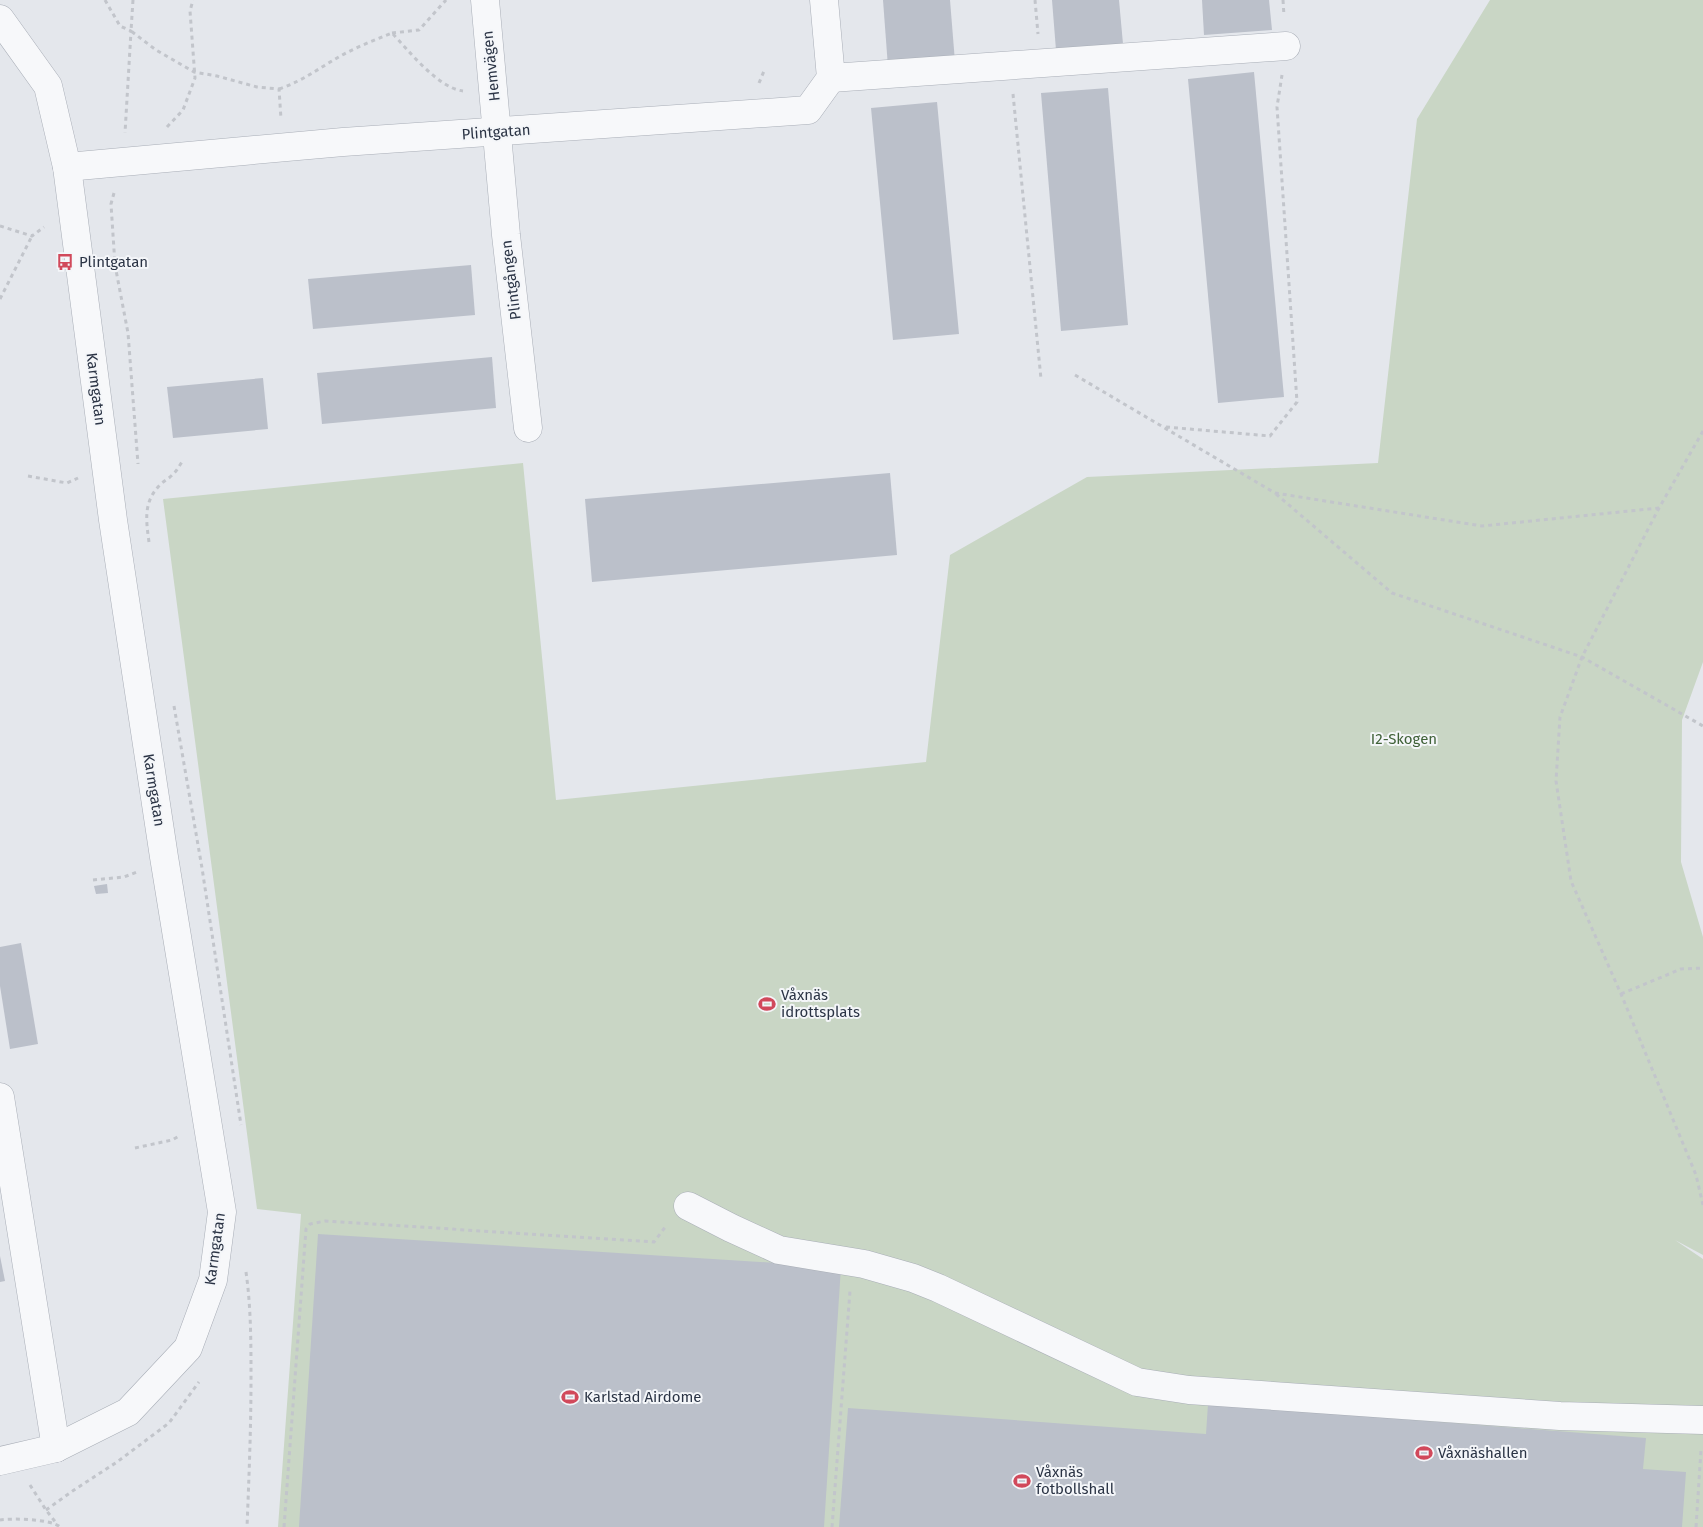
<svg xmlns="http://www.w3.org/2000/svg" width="1703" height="1527" font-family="'Fira Sans',sans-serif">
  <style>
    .green { fill: #c9d6c5 }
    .building { fill: #bbc0ca }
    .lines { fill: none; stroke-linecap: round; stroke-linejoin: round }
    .minor-casing { stroke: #a9aeb7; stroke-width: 29 }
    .path { stroke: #c2c5cb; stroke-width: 3; stroke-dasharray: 4 4; stroke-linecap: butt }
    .minor { stroke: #f7f8fa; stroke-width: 28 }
    .labels { text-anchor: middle; stroke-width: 4; stroke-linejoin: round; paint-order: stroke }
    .street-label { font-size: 15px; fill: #2b3445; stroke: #f4f6f9 }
    .poi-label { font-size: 15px; fill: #2b3445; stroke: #f4f6f9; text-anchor: start }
    .park-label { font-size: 15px; fill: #3f6138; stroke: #f4f6f9 }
  </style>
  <rect width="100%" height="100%" fill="#e4e7ec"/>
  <path class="green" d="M1490,0h213v662l-21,58 -1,142 22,75v318l-28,-15 28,19v268h-1425l23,-313 -44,-5 -94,-710 360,-36 33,337 370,-38 24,-207 137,-78 291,-14 39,-344z"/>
  <g class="building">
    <path d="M883,0h67l5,62 -67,5z"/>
    <path d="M1052,0h67l4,44 -67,6z"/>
    <path d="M1202,0h67l3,30 -68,5z"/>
    <path d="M1254,72l30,325 -66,6 -30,-324z"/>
    <path d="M1108,88l20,237 -67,6 -20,-238z"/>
    <path d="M937,102l22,232 -66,6 -22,-232z"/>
    <path d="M471,265l4,50 -162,14 -5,-50z"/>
    <path d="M492,357l4,51 -174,16 -5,-51z"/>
    <path d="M263,378l5,51 -95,9 -6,-51z"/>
    <path d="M890,473l7,82 -305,27 -7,-83z"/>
    <path d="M107,884l1,9 -12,1 -2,-8z"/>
    <path d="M21,943l17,101 -28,5 -10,-63v-39z"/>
    <path d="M318,1234l523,33 -17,260h-525z"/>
    <path d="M0,1256l5,25 -5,1z"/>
    <path d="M1208,1404l438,34 -3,31 43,3 -4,55h-843l9,-119 358,26z"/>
  </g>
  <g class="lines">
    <g class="minor-casing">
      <g id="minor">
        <path d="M485,0l21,235 22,193"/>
        <path d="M0,19l48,67 19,81 46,353 51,337 58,355 -9,68 -25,68 -60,64 -72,36 -56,13"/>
        <path d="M831,78l455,-32"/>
        <path d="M67,167l276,-25 465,-32 23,-32 -7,-78"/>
        <path d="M0,1097l56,351"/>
        <path d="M688,1206l43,22 48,22 85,14 49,14 25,10 199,94 52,8 371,26 143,4"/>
      </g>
    </g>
    <g class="path">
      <path d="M105,0l15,26 11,5 -6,102"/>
      <path d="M133,0l-2,31 25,19 38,22 23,4 40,11 22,2 2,30"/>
      <path d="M1035,0l3,34"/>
      <path d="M1283,0l1,16"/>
      <path d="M392,33l27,-3 27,-30"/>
      <path d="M759,83l5,-12"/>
      <path d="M279,89c27,-9 45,-25 69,-37 14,-7 29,-13 44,-19 17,18 46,55 71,58"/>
      <path d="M1013,94l28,285"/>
      <path d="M167,127l16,-17 12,-32 -5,-67 3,-11"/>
      <path d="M114,193l-3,11 4,61 13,68 10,131"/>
      <path d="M0,226l32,10 12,-9"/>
      <path d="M0,299l32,-63"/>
      <path d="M1075,375l200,118 207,33 177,-18"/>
      <path d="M1166,427l104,9 27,-34 -20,-295 5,-32"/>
      <path d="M1703,431l-44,77 -77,149 -22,60 -4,64 15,100 50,113 75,181 7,30"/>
      <path d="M28,476l39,7 11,-5"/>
      <path d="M1276,494l116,99 190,64 121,69"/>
      <path d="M149,542c-3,-22 -6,-41 12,-58 4,-4 9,-6 12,-10 4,-3 6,-8 9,-12"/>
      <path d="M174,706l28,162 39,257"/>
      <path d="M93,880l31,-3 13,-5"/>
      <path d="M1621,994l60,-25 22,-1"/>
      <path d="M135,1148l37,-8 7,-4"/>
      <path d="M246,1272c5,35 5,71 5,106 0,50 -2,99 -4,149"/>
      <path d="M30,1485l16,25 11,14"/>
      <path d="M46,1510l28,-20 43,-28 52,-39 30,-41"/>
      <path d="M0,1520c11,-2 52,-1 60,7"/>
      <path d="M284,1527l22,-298 4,-5 15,-3 329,21 12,-16"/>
      <path d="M832,1527l18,-236"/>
      <path d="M1696,1527l5,-77"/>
    </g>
    <use href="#minor" class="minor"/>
  </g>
  <defs>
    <g id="bus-bare" transform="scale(1.35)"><path d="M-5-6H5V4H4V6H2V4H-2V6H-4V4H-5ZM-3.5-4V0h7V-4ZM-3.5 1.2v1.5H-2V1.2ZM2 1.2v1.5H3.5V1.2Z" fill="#d1495b" stroke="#f4f6f9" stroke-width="2.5" paint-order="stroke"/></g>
    <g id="stadium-bare" transform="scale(1.35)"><path d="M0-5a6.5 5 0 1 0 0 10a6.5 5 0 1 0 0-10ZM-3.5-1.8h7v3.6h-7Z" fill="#d1495b" stroke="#f4f6f9" stroke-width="2.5" paint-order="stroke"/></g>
  </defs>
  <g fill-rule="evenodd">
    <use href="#bus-bare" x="65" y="262"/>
    <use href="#stadium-bare" x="767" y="1004"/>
    <use href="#stadium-bare" x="570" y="1397"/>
    <use href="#stadium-bare" x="1424" y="1453"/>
    <use href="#stadium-bare" x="1022" y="1481"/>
  </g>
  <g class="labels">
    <g class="street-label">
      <text transform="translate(491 66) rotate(-96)" y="5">Hemvägen</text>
      <text transform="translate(496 132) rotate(-4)" y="5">Plintgatan</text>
      <text transform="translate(511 280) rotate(-97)" y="5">Plintgången</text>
      <text transform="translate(96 389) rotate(83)" y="5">Karmgatan</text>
      <text transform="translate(154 790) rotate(81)" y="5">Karmgatan</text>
      <text transform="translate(215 1249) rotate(-82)" y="5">Karmgatan</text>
    </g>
    <g class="poi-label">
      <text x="79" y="267">Plintgatan</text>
      <text x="781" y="1000">Våxnäs<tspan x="781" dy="17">idrottsplats</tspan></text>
      <text x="584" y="1402">Karlstad Airdome</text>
      <text x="1438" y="1458">Våxnäshallen</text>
      <text x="1036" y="1477">Våxnäs<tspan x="1036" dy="17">fotbollshall</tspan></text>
    </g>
    <g class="park-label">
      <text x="1404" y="744">I2-Skogen</text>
    </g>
  </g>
</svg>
